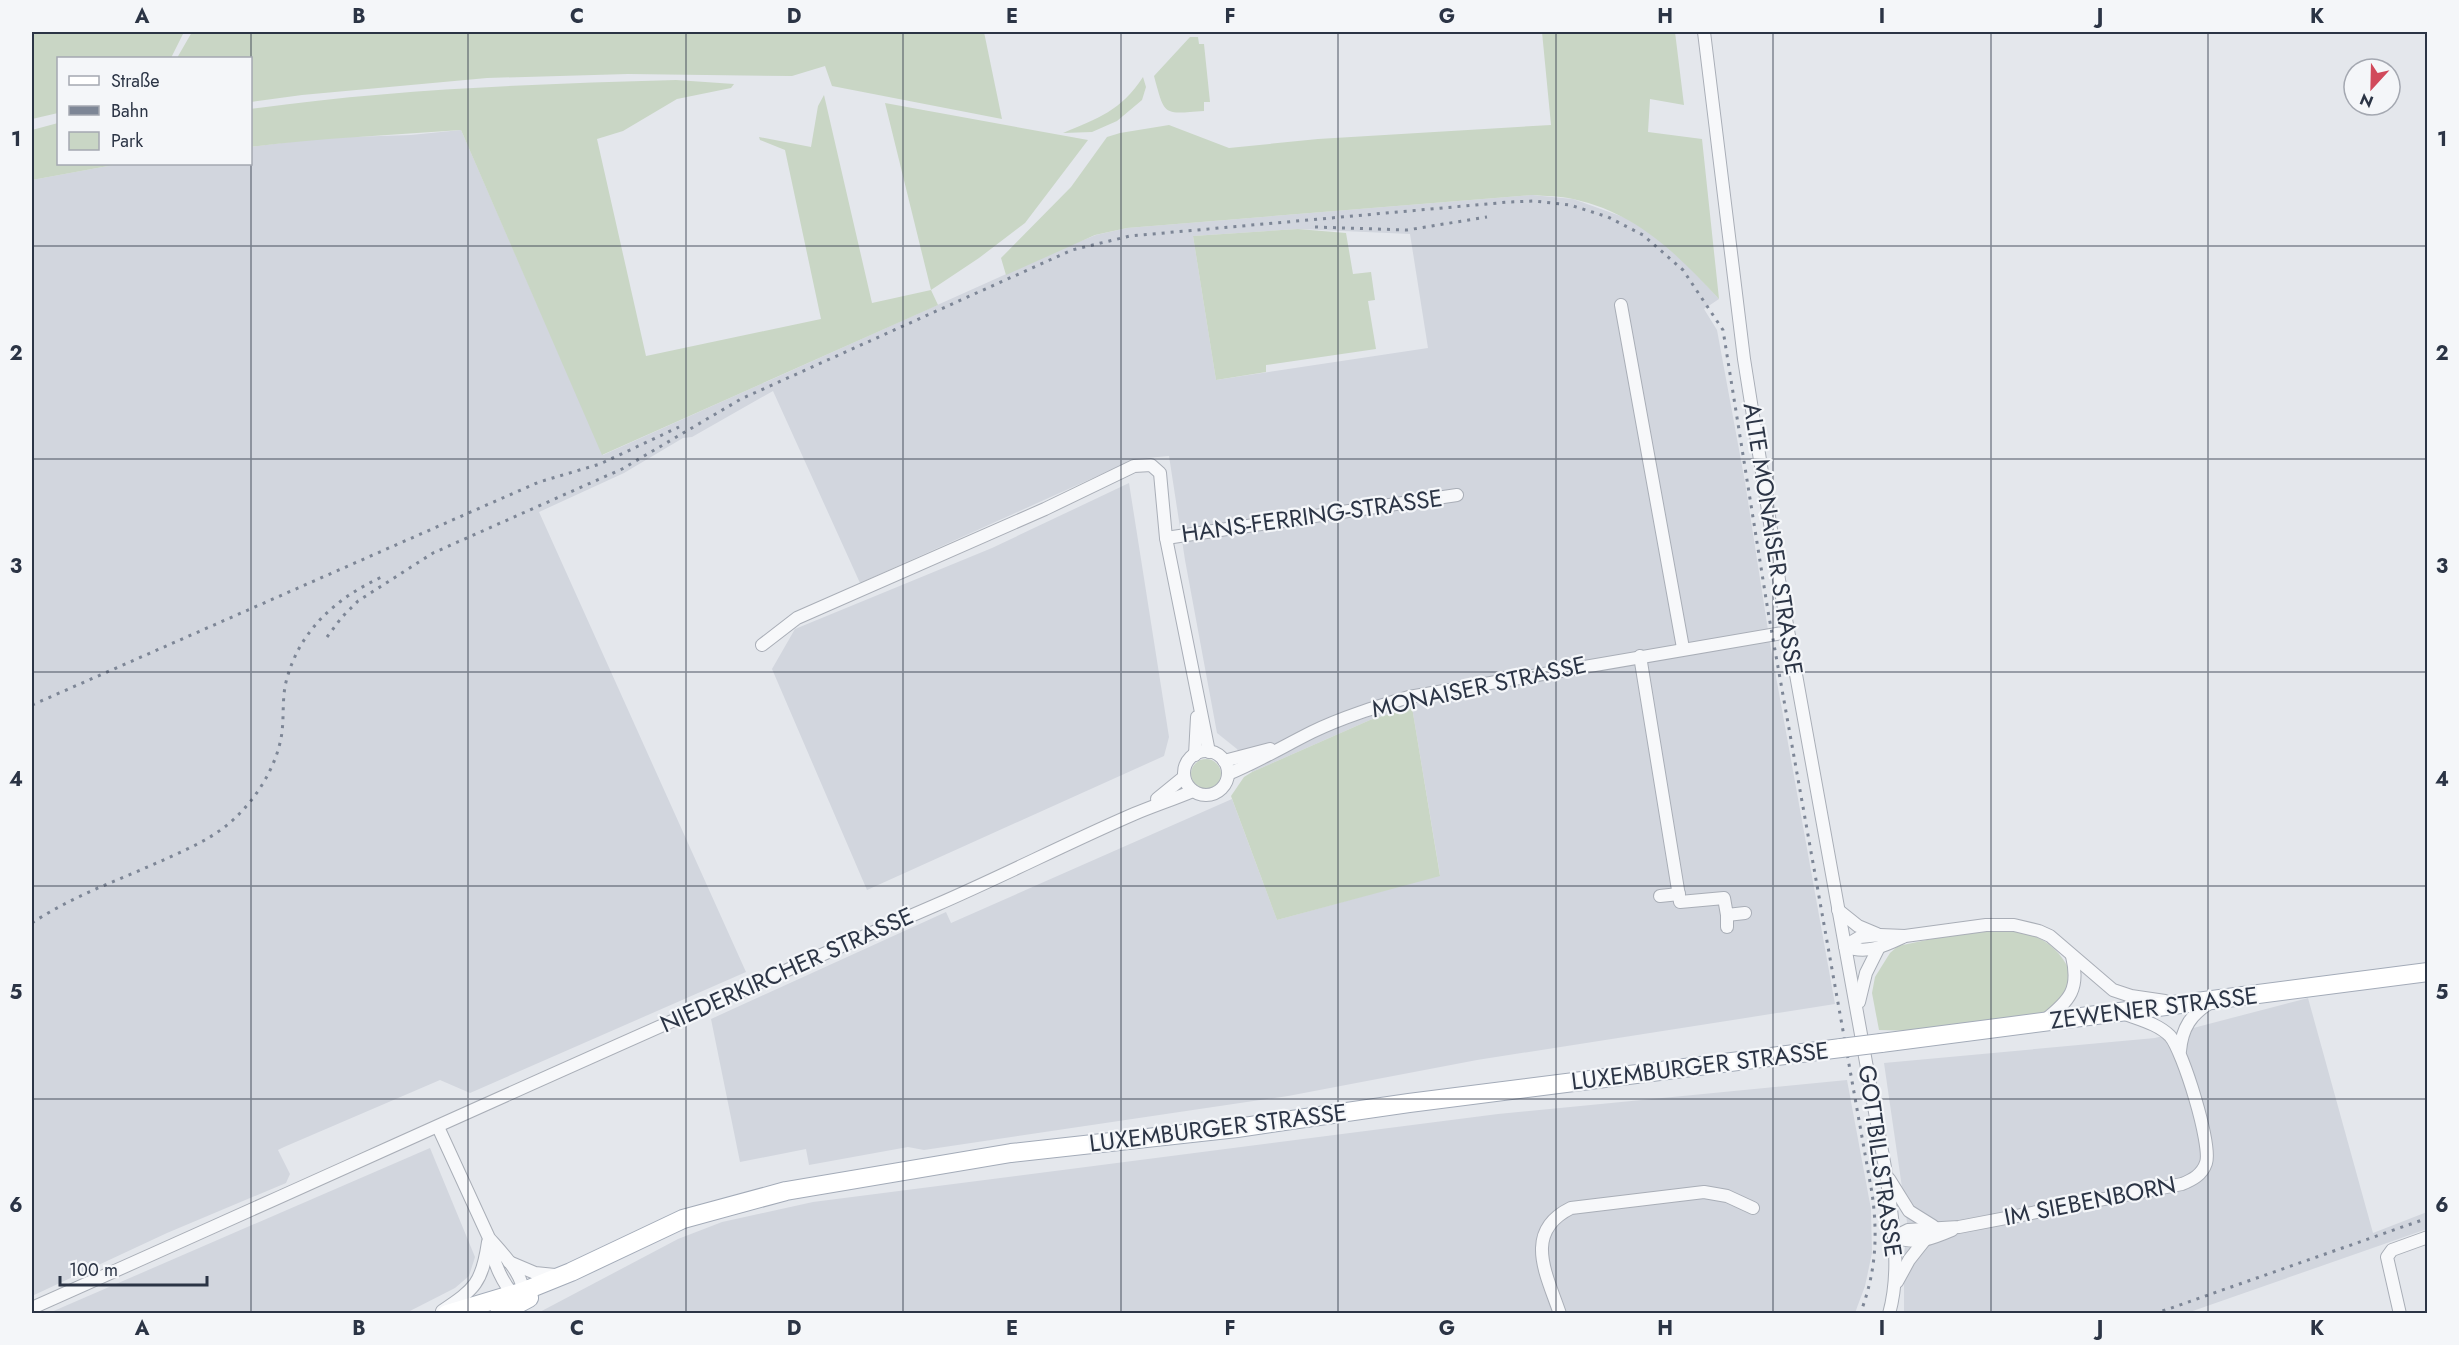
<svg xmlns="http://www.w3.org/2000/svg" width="2459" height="1345" font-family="Jost,sans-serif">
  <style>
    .built { fill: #d2d6de; fill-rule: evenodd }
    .green { fill: #c9d6c5 }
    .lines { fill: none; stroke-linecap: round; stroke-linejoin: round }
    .street-casing { stroke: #a9aeb7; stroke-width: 14 }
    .primary-casing { stroke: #a3abb8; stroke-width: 20 }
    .street { stroke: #f7f8fa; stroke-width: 12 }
    .primary { stroke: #fff; stroke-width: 18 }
    .rail { stroke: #7d8696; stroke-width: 3; stroke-dasharray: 3 6; stroke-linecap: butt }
    .primary-bridge-casing { stroke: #a3abb8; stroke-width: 20; stroke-linecap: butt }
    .primary-bridge { stroke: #fff; stroke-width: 18 }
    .grid { fill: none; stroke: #2b3445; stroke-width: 1.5; stroke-opacity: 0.55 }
    .labels { text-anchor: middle; stroke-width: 4.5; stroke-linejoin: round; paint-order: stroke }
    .street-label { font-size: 24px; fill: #2b3445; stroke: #f4f6f9 }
    .neatline { fill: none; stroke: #2b3445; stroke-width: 2 }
    .grid-label { font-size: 20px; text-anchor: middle; font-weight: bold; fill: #2b3445 }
  </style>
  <rect width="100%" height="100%" fill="#e4e7ec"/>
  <g class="built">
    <path d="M461,130l142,325 468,-210 25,-10 31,-7 405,-33 41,4 53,19 21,11 40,35 32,35 -15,10 13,21 28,152 25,161 65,361 -358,56 -189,36 -364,54 -16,-3 -99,18 -3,-16 -66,13 -29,-143 235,-107 5,11 281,-124 45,121 163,-45 -28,-168 -42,13 -118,52 -15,-23 -20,-16 -32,-173 -16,-104 -34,3 -275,124 -87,-192 -81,46 -9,1 -59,35 -85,39 207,460 -276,121 -30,-13 -156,67 -6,3 12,24 -4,9 -119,50 -135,63v-1116l87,-16h131l1,-17 70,-9 90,-3zM1298,229l112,5 18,114 -212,32 -23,-144z"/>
    <path d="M1129,483l40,254 -5,19 -297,134 -95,-221 23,-40 197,-81z"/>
    <path d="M2308,998l65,235 54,-21v17l-240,84h-283v-53l3,-38 -23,-159 271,-25z"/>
    <path d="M1847,1080l24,129 1,44 -7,33 -10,27 -1319,1 142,-75 44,-17 91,-20 685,-88z"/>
    <path d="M430,1148l45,109 -6,19 -14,12 -49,25h-357z"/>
  </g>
  <g class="green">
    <path d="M32,32h152l-13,26h-113v55l-26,6z"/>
    <path d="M192,32h792l18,87 -170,-33 -7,-20 -33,10 -164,-2 -141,4 -185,17 -51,7 -1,-44h-73z"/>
    <path d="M1542,32h133l9,73 -34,-6 -2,33 54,7 17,160c-42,-45 -82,-86 -146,-100 -13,-3 -27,-3 -41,-4l-405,33 -32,7 -89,40 -5,-17 70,-71 36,-50 13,-4 49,-8 60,23 89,-9 233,-14z"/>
    <path d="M1190,37h8l1,7h5l6,58h-6v9c-41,3 -39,6 -50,-35z"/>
    <path d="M1143,77l3,10 -4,13 -25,21 -25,11 -29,1c35,-15 58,-22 80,-56z"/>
    <path d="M676,80l58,4 -3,4 -54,11 -54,32 -26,8 49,217 175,-37 -36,-169 -25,-10 -1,-3 52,10 7,-41 6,-11 48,208 59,-13 -46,-187 203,37 -63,83 -46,35 -48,32 7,15 -336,150 -141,-325c-70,5 -140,8 -210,17v-38c140,-20 283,-25 425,-29z"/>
    <path d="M58,123v41h61l-87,16v-50z"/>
    <path d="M1298,229l48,4 7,41 18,-2 4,28 -7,1 8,48 -110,16v7l-50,8 -23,-144z"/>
    <path d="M1412,707l28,169 -163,44 -46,-124 13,-19 8,-5 118,-52z"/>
    <circle cx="1206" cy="774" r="15"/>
    <path d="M2001,930c34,2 54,11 70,43 -6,27 -10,35 -39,44l-117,14 -36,-1 -7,-37 3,-16 15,-24 8,-7 43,-9z"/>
  </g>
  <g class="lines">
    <g class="street-casing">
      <g id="street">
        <path d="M1704,32l40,327 36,227 106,587c6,46 16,94 3,141"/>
        <path d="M1621,305l62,343"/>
        <path d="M1166,538l291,-43"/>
        <path d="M762,645l35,-27 248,-109 89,-43 17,-1 9,8 6,65 43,214"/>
        <path d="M1640,656l40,246 44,-4 3,17 18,-2"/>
        <circle cx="1206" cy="773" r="22"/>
        <path d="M1195,755l2,-38"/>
        <path d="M1224,761l46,-12"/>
        <path d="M1228,774c29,-12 56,-28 84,-42 31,-15 64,-25 97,-35l379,-65"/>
        <path d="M1157,799l27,-22"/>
        <path d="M1660,896l19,-2"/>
        <path d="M1838,910l20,16 19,8"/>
        <path d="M1727,927v-12"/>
        <path d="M1845,946l15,-9 20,-2 25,1 81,-11h28l25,6 11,5 63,54 18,6 34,5"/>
        <path d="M1845,946c21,9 39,0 58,-9"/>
        <path d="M1859,1002l7,-29 12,-24"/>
        <path d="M2045,1020c25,-20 35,-31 27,-64"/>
        <path d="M2180,1051c2,-23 11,-37 31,-49"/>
        <path d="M438,1127l51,111c3,21 14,51 33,64 8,-22 -20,-49 -33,-64"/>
        <path d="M1889,1179l20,32 24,15"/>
        <path d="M1894,1237l14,-7 51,-3 223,-43c10,-4 20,-9 24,-21 6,-18 -23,-112 -36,-127 -12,-12 -29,-16 -45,-22"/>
        <path d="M1894,1237c23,8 37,2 58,-7"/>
        <path d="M509,1262l26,11 20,2"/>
        <path d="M1897,1282l12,-22 15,-19"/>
        <path d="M32,1308c301,-134 601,-272 904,-403 67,-29 131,-62 198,-91 19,-8 40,-15 59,-23"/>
        <path d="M442,1311c33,-22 40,-28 46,-69"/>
        <path d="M1560,1314c-13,-39 -38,-82 11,-106l133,-16 23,4 26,12"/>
        <path d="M2400,1314l-13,-57 5,-7 36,-13"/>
      </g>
    </g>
    <g class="primary-casing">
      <g id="primary">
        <path d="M1881,1043l547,-71"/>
        <path d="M447,1314l77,-23 47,-19 112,-53 103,-28 225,-38 226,-25 172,-25 432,-55"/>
        <path d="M499,1314l30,-16"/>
      </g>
    </g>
    <use href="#street" class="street"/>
    <use href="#primary" class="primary"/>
    <g class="rail">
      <path d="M1315,227l92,3 80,-13"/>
      <path d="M327,637l15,-20 16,-16 75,-48 189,-84 119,-70 331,-149 58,-14 379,-34 25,-1 36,4 38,12 35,18 40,35 40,60 45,281 104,582c6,43 4,80 -12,121"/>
      <path d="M32,705l507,-223 61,-18 79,-37"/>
      <path d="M32,923c39,-26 84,-42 127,-61 26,-12 54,-23 75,-43 23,-21 44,-55 48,-87 2,-16 0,-33 4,-50 13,-52 51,-85 98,-106"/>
      <path d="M2154,1314l274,-96"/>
    </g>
    <g class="primary-bridge-casing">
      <path id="primary-bridge" d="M1841,1048l40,-5"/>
    </g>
    <use href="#primary-bridge" class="primary-bridge"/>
  </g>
  <path class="grid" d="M251,32v1282M468,32v1282M686,32v1282M903,32v1282M1121,32v1282M1338,32v1282M1556,32v1282M1773,32v1282M1991,32v1282M2208,32v1282M32,246h2396M32,459h2396M32,672h2396M32,886h2396M32,1099h2396"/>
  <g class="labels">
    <g class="street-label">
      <text transform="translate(1312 516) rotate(-8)" y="8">HANS-FERRING-STRASSE</text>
      <text transform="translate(1773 539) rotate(81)" y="8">ALTE MONAISER STRASSE</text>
      <text transform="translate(1479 687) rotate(-12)" y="8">MONAISER STRASSE</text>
      <text transform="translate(787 970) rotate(-24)" y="8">NIEDERKIRCHER STRASSE</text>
      <text transform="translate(2154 1008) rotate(-7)" y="8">ZEWENER STRASSE</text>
      <text transform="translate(1700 1066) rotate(-7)" y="8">LUXEMBURGER STRASSE</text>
      <text transform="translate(1218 1128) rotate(-7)" y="8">LUXEMBURGER STRASSE</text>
      <text transform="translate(1880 1161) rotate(82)" y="8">GOTTBILLSTRASSE</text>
      <text transform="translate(2090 1201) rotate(-11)" y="8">IM SIEBENBORN</text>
    </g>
  </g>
  <rect width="2459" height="1345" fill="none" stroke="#f4f6f9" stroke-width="66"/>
  <rect x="57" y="57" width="195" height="108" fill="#f4f6f9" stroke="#a4a8b1" stroke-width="1.5"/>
  <rect x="69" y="76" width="30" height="9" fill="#ffffff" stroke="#a4a8b1" stroke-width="1.5"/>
  <text x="111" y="87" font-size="18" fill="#2b3445">Straße</text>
  <rect x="69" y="106" width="30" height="9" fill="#7d8696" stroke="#a4a8b1" stroke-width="1.5"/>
  <text x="111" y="117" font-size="18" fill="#2b3445">Bahn</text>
  <rect x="69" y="132" width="30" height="18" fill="#c9d6c5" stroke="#a4a8b1" stroke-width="1.5"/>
  <text x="111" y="147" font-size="18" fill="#2b3445">Park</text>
  <g transform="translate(2372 87) rotate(202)"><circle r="28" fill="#f4f6f9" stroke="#a4a8b1" stroke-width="1.5"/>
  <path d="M0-4.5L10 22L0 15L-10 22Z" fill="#d1495b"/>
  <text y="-9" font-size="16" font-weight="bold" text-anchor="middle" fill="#2b3445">N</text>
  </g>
  <path d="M60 1276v9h147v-9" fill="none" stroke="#2b3445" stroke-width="3"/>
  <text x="69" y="1276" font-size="18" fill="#2b3445" stroke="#f4f6f9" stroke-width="4.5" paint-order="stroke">100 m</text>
  <rect x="33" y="33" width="2393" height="1279" class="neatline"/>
  <g class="grid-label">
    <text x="142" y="23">A</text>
    <text x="359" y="23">B</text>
    <text x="577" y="23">C</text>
    <text x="794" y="23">D</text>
    <text x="1012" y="23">E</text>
    <text x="1230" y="23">F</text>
    <text x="1447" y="23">G</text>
    <text x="1665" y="23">H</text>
    <text x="1882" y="23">I</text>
    <text x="2100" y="23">J</text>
    <text x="2317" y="23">K</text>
    <text x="16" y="146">1</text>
    <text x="2442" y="146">1</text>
    <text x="16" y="360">2</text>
    <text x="2442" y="360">2</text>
    <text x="16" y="573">3</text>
    <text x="2442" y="573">3</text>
    <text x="16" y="786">4</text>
    <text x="2442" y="786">4</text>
    <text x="16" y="999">5</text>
    <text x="2442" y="999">5</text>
    <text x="16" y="1212">6</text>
    <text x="2442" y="1212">6</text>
    <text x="142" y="1335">A</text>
    <text x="359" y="1335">B</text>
    <text x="577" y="1335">C</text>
    <text x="794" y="1335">D</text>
    <text x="1012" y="1335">E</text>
    <text x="1230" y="1335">F</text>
    <text x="1447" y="1335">G</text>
    <text x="1665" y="1335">H</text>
    <text x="1882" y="1335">I</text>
    <text x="2100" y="1335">J</text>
    <text x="2317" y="1335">K</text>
  </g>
</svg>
